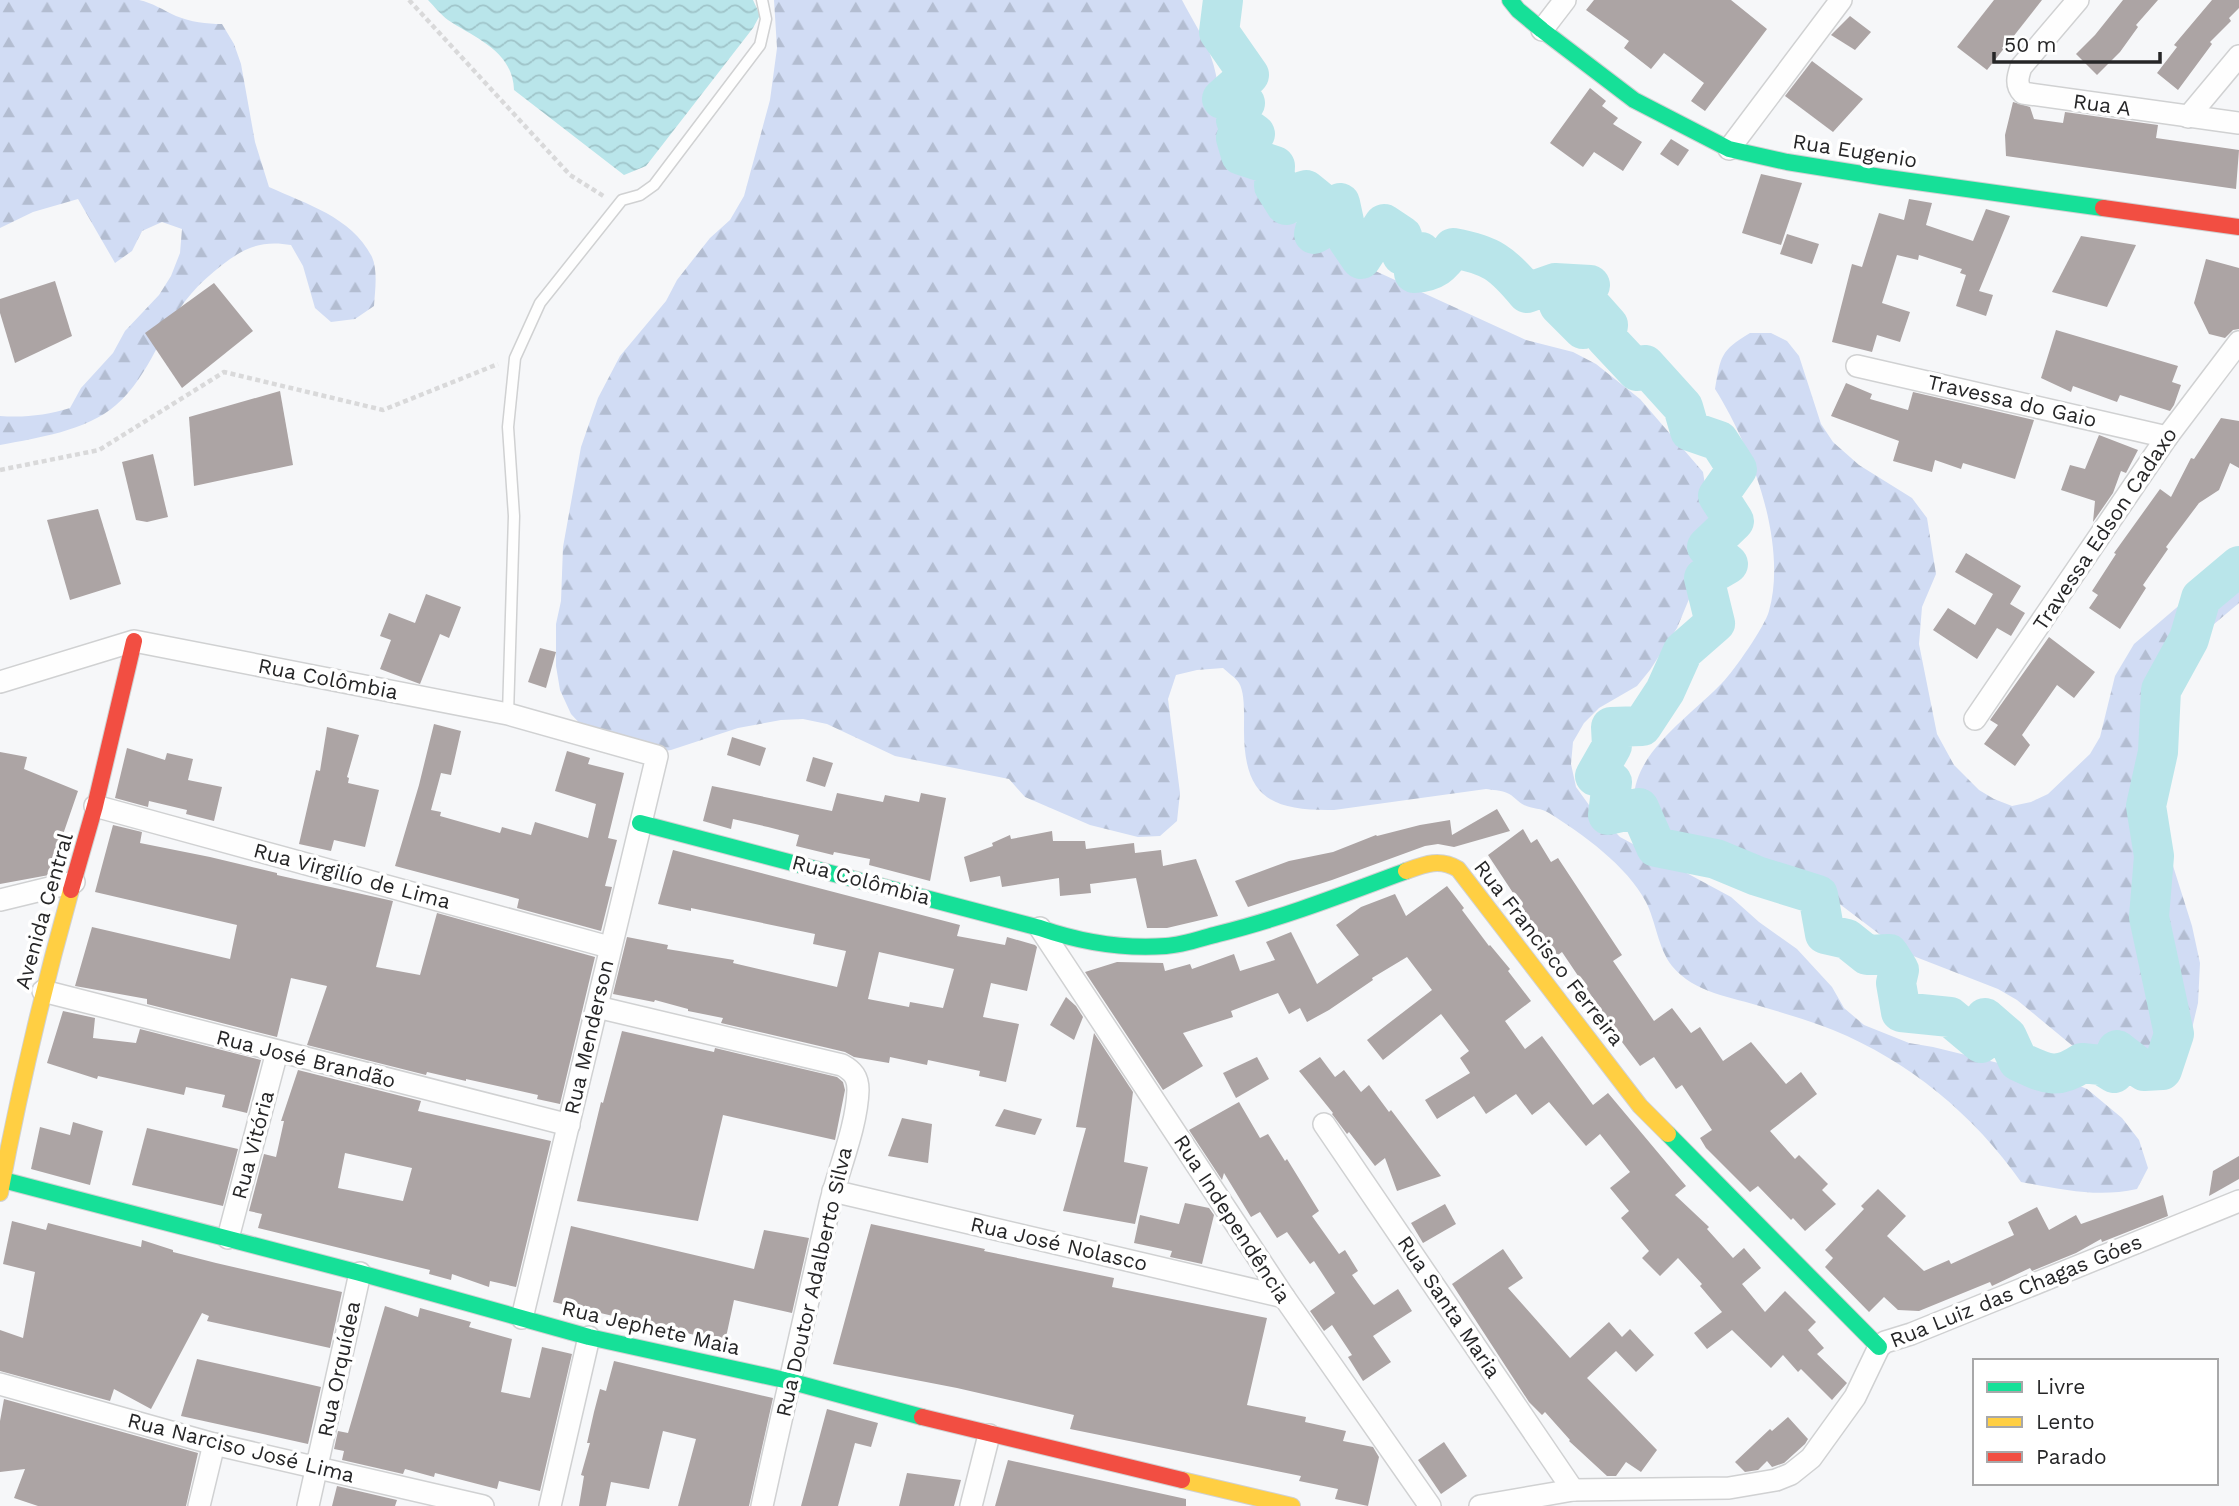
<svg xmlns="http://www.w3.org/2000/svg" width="2239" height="1506" font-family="'Work Sans',sans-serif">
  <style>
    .forest { fill: url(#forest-firs) }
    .water { fill: url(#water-waves) }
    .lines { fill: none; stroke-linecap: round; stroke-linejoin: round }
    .river { stroke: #b9e5ea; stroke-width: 40 }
    .building { fill: #aca4a4; fill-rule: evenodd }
    .lane-casing { stroke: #d0d1d2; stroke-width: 13 }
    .street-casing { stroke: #d0d1d2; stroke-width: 24 }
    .fast-casing { stroke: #d0d1d2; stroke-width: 18 }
    .slow-casing { stroke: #d0d1d2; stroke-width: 18 }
    .jam-casing { stroke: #d0d1d2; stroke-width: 18 }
    .path { stroke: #d9d9da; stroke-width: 4.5; stroke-dasharray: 5 3.5; stroke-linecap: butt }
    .lane { stroke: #fefefe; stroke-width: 10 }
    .street { stroke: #fefefe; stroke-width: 21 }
    .fast { stroke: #16e098; stroke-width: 16 }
    .slow { stroke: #ffcf43; stroke-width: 16 }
    .jam { stroke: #f24e42; stroke-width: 16 }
    .labels { text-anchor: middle; stroke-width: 7; stroke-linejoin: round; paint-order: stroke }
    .street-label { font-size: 21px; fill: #262627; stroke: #fff }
  </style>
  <defs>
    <pattern id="forest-firs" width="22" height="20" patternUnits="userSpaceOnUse" patternTransform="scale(1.75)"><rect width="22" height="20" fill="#d1dcf4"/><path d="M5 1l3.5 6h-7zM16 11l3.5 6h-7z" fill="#b3bdd1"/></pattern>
    <pattern id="water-waves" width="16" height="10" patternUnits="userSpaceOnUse" patternTransform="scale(1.75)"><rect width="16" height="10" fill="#b9e5ea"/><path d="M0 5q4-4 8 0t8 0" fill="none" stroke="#9fc4c9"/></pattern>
  </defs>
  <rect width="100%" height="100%" fill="#f6f7f9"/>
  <g class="forest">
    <path d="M0,0h139c14,3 24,10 37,16 15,6 30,8 46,8l12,20 7,20 14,78 14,45c37,17 83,30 103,70 6,14 3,34 2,49l-19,13 -24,3 -16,-14 -12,-42 -12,-21c-28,-5 -46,2 -69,20 -11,9 -22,18 -31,29 -30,34 -40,81 -75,111 -30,26 -79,33 -116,40v-29c24,2 47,-1 70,-8l11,-20 32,-35 12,-22 34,-36 12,-19 9,-23 2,-24 -20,-7 -20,9 -10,20 -17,12 -37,-64 -45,13 -33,16z"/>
    <path d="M774,0h408c9,18 23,38 29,57 8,22 8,46 16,68 22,58 66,103 120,133l179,82 47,12 23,12 44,35 63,73 4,25 3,45 -6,21 -27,65 -27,42 -13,16 -38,22 -15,15 -11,19 -2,22 5,23 13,18 31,32 111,60 28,25 38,27 35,38 12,21 20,17 45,18 24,4 130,32 24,10 35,29 17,22 9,28 -11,21c-41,9 -75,0 -116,-7 -47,-67 -112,-121 -188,-152 -22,-9 -47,-16 -70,-23 -31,-10 -69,-14 -91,-41 -14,-18 -16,-44 -26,-64 -19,-36 -63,-68 -97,-89 -7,-5 -17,-4 -25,-8 -6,-3 -11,-10 -17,-12 -6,-3 -15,-3 -21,-4l-152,21c-66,1 -91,-14 -90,-84 0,-12 1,-33 -5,-43 -3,-5 -12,-11 -16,-15l-26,2 -21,5 -8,24 12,94 -3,28 -17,15 -22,1 -48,-12 -65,-28 -16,-18 -114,-23 -68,-32 -24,-5 -22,1 -43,8 -67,22 -21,3 -65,-24 -14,-15 -11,-24 -4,-24v-42l5,-23 2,-54 18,-100 17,-49 22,-42 46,-55 11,-21 18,-23 15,-19 20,-18 14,-24 26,-96 7,-52z"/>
    <path d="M1750,333h21l16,8 12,15 22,68 12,18 26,23 53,33 15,20 9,56 -14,33 -3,37 18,90 17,31 25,25 15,9 18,7 19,-4 17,-8 42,-40 10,-17 15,-61 19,-32 62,-53 43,-45v57l-32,27 -34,47 -2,76 -10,54 7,43 24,76 8,37 -2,40 -8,34 -9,18 -12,13 -18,12 -18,5 -19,-5 -97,-80 -19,-11 -95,-37 -70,-53 -18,-10 -45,-21 -126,-44c-3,-6 -9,-13 -10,-19 -4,-51 58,-90 88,-122 12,-12 43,-57 47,-72 19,-68 -18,-165 -54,-222 6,-33 5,-38 35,-56z"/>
  </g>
  <path class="water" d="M428,0h325l7,15 -7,13 -107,138 -22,9 -110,-85c-1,-39 -39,-52 -66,-70 -7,-5 -14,-14 -20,-20z"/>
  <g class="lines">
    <path class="river" d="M1223,0l-4,32 30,43 -27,24 23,4 -9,17 19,14 -19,4 5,17 34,11 -1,20 12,19 7,-11 13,-4 16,13 -8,31 14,-8 12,-23 8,37 13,19 23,-35 18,12v19l19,-3 -7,21c20,-1 28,-8 39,-25 38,7 49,15 74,45l28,-10 35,2 -31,20 24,24 9,-22 16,18 -2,13 31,33 8,-6 38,42 7,24 29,10 18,28 -19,27 16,25 -27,26 21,17 -24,14 11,45 -32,28 -18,40 -23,35 -31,1 1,19 -17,30 17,6 -4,33 31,-7 17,39 60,12 41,17 61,19 7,39 22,5 20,16 22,-1 10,16 -3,13 5,29 49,5 31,26 4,-25 22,19 11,24c27,12 37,20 64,2l19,2 13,8 3,-23 27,21 18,-1 12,-36 -25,-117 5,-61 -8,-50 12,-54 3,-62 28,-51 12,-41 38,-32"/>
  </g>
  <g class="building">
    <path d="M1594,0h137l36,29 -62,82 -14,-10 13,-18 -40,-30 -13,16 -27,-21 5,-7 -43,-31z"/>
    <path d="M1994,0h48l-55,70 -30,-23z"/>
    <path d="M2123,0h35l-22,25 2,2 -18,25 -23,23 -21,-21 19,-19z"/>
    <path d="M2212,0h27v8l-10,10 2,3 -21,21 2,2 -34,46 -21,-17 20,-26 -3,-2z"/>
    <path d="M1850,16l21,16 -16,18 -24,-15z"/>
    <path d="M1812,61l51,38 -30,33 -48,-36z"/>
    <path d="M1590,88l16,13 -4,5 16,12 -5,6 29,18 -19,29 -29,-19 -11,15 -33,-24z"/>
    <path d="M2013,102l17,5 4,12 29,4 2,-11 93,13 -2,13 83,12 -3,39 -230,-33 -1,-21z"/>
    <path d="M1671,139l18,11 -11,16 -18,-12z"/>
    <path d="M1761,174l41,9 -21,62 -39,-12z"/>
    <path d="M1909,199l23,4 -6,22 47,16 13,-32 24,7 -31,75 14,4 -7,21 -30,-10 10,-31 -6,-2 2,-4 -43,-14 -1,5 -21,-5 -15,48 28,9 -10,30 -23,-7 -5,17 -40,-10 20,-78 10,3 17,-54 25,7z"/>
    <path d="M1787,234l32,10 -7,20 -32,-10z"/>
    <path d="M2081,236l55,9 -29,62 -55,-15z"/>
    <path d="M2206,259l33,9v61l-6,1 -8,8 -16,-4 -15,-31z"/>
    <path d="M55,281l17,55 -57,27 -15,-50v-14z"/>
    <path d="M214,283l39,48 -71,57 -37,-55z"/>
    <path d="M2056,330l122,36 -6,16 9,3 -7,20 -4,6 -50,-16 -3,7 -44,-16 -2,6 -30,-14z"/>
    <path d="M1846,383l26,11 -2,5 38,11 5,-18 121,28 -19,59 -52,-16 -2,6 -26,-9 -3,12 -39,-11 6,-20 -68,-25z"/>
    <path d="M280,391l13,74 -99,21 -5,-69z"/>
    <path d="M2221,418l18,3v47l-9,-5 -11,27 -20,13 -33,44 2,2 -25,36 3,3 -26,41 -31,-21 9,-13 -6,-4 24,-37 -2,-1 46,-64 11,8 20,-39 3,1z"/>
    <path d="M2099,435l39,15 -12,23 -5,-2 -8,22 -20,29 2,-21 -34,-11 9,-25 15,4z"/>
    <path d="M153,454l15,63 -21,5 -11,-2 -14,-58z"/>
    <path d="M98,509l23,75 -51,16 -23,-80z"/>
    <path d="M1966,553l55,33 -11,18 15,9 -14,23 -14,-8 -20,31 -44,-29 15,-22 27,17 18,-31 -38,-22z"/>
    <path d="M426,594l35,13 -12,31 -9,-4 -20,50 -40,-15 11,-29 -11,-4 9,-23 26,10z"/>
    <path d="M2049,637l46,35 -21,26 -17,-13 -35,50 8,10 -15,21 -31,-22 14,-19 -8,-5z"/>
    <path d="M540,648l16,4 -10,36 -18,-6z"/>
    <path d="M434,724l27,7 -10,44 -10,-2 -10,37 10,2 -1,4 60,17 2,-6 29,8 4,-13 53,16 8,-34 -41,-13 12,-40 23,7 -2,6 36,9 -16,65 9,2 -12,46 7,1 -11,44 -84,-23 2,-9 -124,-33 24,-81z"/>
    <path d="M327,727l32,8 -12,42 2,1 -1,5 31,7 -14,57 -31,-7 -3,11 -32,-7 17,-74 4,1z"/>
    <path d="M732,737l34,11 -6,18 -33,-11z"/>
    <path d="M127,748l38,12 2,-7 26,6 -5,21 34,7 -8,34 -28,-7 1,-4 -38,-9 -1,6 -33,-9z"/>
    <path d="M0,752l27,5 -3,12 54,22 -29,84 -49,9z"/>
    <path d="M813,757l20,6 -8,24 -19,-6z"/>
    <path d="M712,786l120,25 5,-18 46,9 2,-7 34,7 2,-9 25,5 -16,83 -61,-16 1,-6 -36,-7 -1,3 -37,-9 3,-11 -31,-8 -35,-8 -2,10 -28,-8z"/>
    <path d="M1497,809l13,22 -56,16 -16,-3 -13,2 -93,34 -84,27 -13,-26 54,-20 44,-9 43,-17 1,1 43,-11 30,-5 2,15z"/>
    <path d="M113,825l29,7 -2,11 70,14 67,16v2l116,26 -17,66 44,8 17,-62 158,44 -35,147 -23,-5 1,-4 -72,-16v2l-39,-9 -1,3 -119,-30 20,-59 -36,-8 -14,59 -130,-33v-5l-72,-13 17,-59 138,32 7,-34 -142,-33z"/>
    <path d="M1523,829l8,14 6,-4 14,23 7,-4 64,97 -9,6 41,60 18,-13 19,25 9,-6 23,34 28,-19 35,42 15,-12 16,22 -47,37 25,28 4,-4 29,29 -6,6 14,14 -31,27 -12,-13 -2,2 -33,-34 -8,6 -44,-44 -6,-10 12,-8 -30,-45 -6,4 -22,-32 -14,9 -33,-44 -5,4 -13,-20 6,-5 -33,-49 -11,8 -30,-46 4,-3 -37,-56z"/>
    <path d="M1052,831l1,10h32l1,8 48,-6 1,10 26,-3 2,16 33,-7 22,57 -51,12h-20l-11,-50 -46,6 1,9 -31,3 -1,-18 -57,9 -2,-11 -30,6 -6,-25 29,-11 -1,-3 18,-8 1,4z"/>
    <path d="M673,850l287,75 -3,11 48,9 2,-8 28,8 2,2 -10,44 -36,-8 -8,34 36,7 -13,58 -27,-6 1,-5 -52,-11 -1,5 -37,-8 -1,6 -35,-6 -9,-5 -124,-29 2,-5 -35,-7v-2l-33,-9 -1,2 -41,-8 14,-57 41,8 -1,4 67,11 -1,3 104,24 9,-36 -33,-7 2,-10 -124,-26v3l-33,-7zM879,952l75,17 -11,39 -33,-6 -1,5 -41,-8z"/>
    <path d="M1447,886l17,22 -2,2 27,36 1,-1 20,24 -2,2 23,30 -26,20 20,28 17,-13 51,69 15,-12 78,93 -11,9 34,32 -2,2 26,29 11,-10 17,20 -19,16 23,28 20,-21 31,31 -8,8 16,18 -7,6 30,29 -15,17 -31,-31 -3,3 -15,-17 -12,13 -39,-38 -25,19 -13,-16 28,-21 -22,-26 2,-2 -24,-26 -18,18 -18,-18 7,-7 -28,-33 8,-7 -19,-23 20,-16 -30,-38 -14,12 -37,-44 -17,13 -16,-21 -30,20 -12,-18 -37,23 -12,-19 45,-27 -10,-15 9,-7 -28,-37 -58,46 -16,-20 65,-50 -25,-33 -35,21 1,2 -44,30 -22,12 -7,-14 -11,6 -11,-21 -47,18 2,6 -50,16 20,33 -40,24 -78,-118 32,-10 46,1 2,8 25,-7 2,5 42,-15 6,17 35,-11 -9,-18 25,-10 26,52 42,-29 -23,-30 25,-18 34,-13 11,22z"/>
    <path d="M1066,997l10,9 7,11 -9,23 -24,-15z"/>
    <path d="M63,1011l32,7 -2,20 43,5 4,-14 121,31 -14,53 -25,-6 3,-12 -39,-8 -2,8 -86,-19 -1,3 -50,-16z"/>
    <path d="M622,1031l92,21 1,-4 122,29 6,5 2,8 -10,50 -112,-25 -25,106 -121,-20 24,-99 2,1z"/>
    <path d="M1094,1033l39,59 -9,70 24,5 -13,57 -72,-13 23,-83 -10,-1z"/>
    <path d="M1257,1057l12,22 -33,19 -13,-25z"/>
    <path d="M1320,1057l15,20 9,-7 17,22 8,-7 20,27 2,-2 50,66 -44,15 -12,-33 -10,8 -26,-34 -2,2 -15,-20 1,-1 -34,-42z"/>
    <path d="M298,1070l123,31 -3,10 133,30 -35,146 -26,-6 -1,6 -37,-13 -1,6 -22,-6 1,-4 -172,-42 4,-14 -13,-3 15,-57 12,3 8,-36h-3zM345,1153l67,15 -9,33 -65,-13z"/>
    <path d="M1239,1102l21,36 8,-4 17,27 2,-2 32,52 -7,5 27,38 6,-4 13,21 -6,4 20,28 2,2 24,-16 14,22 -39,25 18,26 -28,19 -15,-24 4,-2 -20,-30 -8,6 -14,-20 25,-18 -21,-32 -4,3 -23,-32 -10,6 -17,-26 -9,5 -27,-44 -2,7 -33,-50z"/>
    <path d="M1004,1109l38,10 -7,16 -40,-9z"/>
    <path d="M902,1118l30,6 -4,39 -40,-7z"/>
    <path d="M73,1122l30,9 -13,54 -59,-16 9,-42 30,8z"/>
    <path d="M147,1128l91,21 -15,57 -91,-21z"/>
    <path d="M2239,1156v23l-30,17 4,-25z"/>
    <path d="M1878,1189l28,27 -19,20 37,35 25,-11 2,4 63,-29 -6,-13 29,-15 12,23 27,-15 5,9 82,-29 5,21 -66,26 -1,-3 -25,14 -44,18 -2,-3 -38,18 -2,-4 -71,29 -21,-1 -14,-13 -15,15 -44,-45 8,-9 -8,-8 39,-41 -3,-3z"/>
    <path d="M1185,1203l24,5 5,7 -12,49 -32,-7 2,-6 -38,-8 6,-28 39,9z"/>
    <path d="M1445,1204l11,20 -33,19 -12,-20z"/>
    <path d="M12,1221l34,9 2,-7 93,24 1,-7 31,10v2l43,11 126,29 -12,56 -123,-27 2,-5 -7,-3 -51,96 -37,-20 -4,12 -110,-30v-41l23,8 12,-66 -32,-8z"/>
    <path d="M871,1224l114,25 -1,2 130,27 -2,9 155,31 -20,87 59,12 -1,5 41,9 -3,10 30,6 6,10 -11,49 -33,-7 3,-10 -39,-8 2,-5 -231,-47 4,-14 -117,-27 -124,-24z"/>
    <path d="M571,1226l183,43 10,-39 45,8 -17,75 -58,-13 -9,42 -172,-40z"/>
    <path d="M1503,1249l20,29 -15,10 62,70 39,-36 13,15 8,-8 24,26 -18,17 -20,-21 -29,27 70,72 -16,22 -15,-10 -10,14h-9l-38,-35 1,-1 -25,-28 -3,3 -13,-13 -77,-118z"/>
    <path d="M385,1306l33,11 2,-9 51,14 -2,5 43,12 -11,53 29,6 12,-51 30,7 -32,137 -41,-10 -2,8 -62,-16 -1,4 -29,-8 -2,5 -61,-14 2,-9 -10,-2 4,-18 10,2z"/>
    <path d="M197,1359l124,28 -13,57 -127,-28z"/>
    <path d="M614,1361l159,37 -24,108h-71l18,-67 -33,-8 -14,58 -38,-7 -5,24h-27l5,-30 -3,-1 9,-32h-3l7,-31 6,-23 6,2z"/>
    <path d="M4,1399l194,54 -12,53h-148l-24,-8 11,-29 -25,3v-51z"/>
    <path d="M827,1409l51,14 -7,24 -16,-4 -17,63h-37z"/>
    <path d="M1788,1417l20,22 -3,5 -21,19 -12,4 -5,-6 -9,9 -13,2 -10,-10 35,-33 2,2z"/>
    <path d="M1444,1442l23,34 -26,18 -23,-34z"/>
    <path d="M1008,1460l178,39v7h-191z"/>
    <path d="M907,1473l54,7 -7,26h-55z"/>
    <path d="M337,1486l60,14 -2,6h-63z"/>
  </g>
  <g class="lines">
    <g class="lane-casing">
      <path id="lane" d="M508,714l6,-198 -6,-89 7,-69 25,-55 82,-103 18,-5 14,-10 106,-140 6,-26 -4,-19"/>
    </g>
    <g class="street-casing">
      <g id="street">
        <path d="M2078,0l-57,67c-3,9 -6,18 2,26l216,30"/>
        <path d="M1542,30l23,-30"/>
        <path d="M2188,117l51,-61"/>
        <path d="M1729,149l112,-149"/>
        <path d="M1857,366l310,71"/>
        <path d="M0,682l134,-41 374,73 149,42 -135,562"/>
        <path d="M1975,719l192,-282 72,-95"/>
        <path d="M95,806l514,141"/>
        <path d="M0,900l74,-18"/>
        <path d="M1040,928l244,369 146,209"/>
        <path d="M43,991l526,134"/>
        <path d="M597,1007l245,58c11,6 16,12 16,25 -1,36 -19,78 -28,114 -23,100 -46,201 -68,302"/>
        <path d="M1324,1124l249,366"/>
        <path d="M833,1191l451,106"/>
        <path d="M228,1238l49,-186"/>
        <path d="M0,1384l214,60 269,62"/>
        <path d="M199,1506l15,-62"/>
        <path d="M308,1506l52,-233"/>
        <path d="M550,1506l39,-169"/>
        <path d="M971,1506l18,-71"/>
        <path d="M1480,1506l93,-16 156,-2 47,-8 15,-6 20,-16 44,-61 24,-50 6,-5 26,-8 328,-133"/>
      </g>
    </g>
    <g class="fast-casing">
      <g id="fast">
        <path d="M1510,0l8,10 24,20 92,70 95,49 58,13 94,15 222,31"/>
        <path d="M640,823l400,105c40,14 84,21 126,18 17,-1 36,-8 52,-12 65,-16 126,-40 188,-63"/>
        <path d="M1668,1134l211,213"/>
        <path d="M3,1180l357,93 229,64 200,44 133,36"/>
      </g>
    </g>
    <g class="slow-casing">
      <g id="slow">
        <path d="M1406,871c19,-7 34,-13 52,-2l182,237 28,28"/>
        <path d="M0,1193c19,-102 43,-203 71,-303"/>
        <path d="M1182,1480l110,26"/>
      </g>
    </g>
    <g class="jam-casing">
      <g id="jam">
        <path d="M2103,208l136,19"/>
        <path d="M71,890l24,-84 39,-165"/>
        <path d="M922,1417l260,63"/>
      </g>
    </g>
    <g class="path">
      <path d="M409,0l161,175 35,22"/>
      <path d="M0,470l99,-20 125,-78 159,38 115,-46"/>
    </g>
    <use href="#lane" class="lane"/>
    <use href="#street" class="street"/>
    <use href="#fast" class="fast"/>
    <use href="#slow" class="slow"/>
    <use href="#jam" class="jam"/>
  </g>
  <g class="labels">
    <g class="street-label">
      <text transform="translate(2102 105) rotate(8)" y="7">Rua A</text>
      <text transform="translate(1855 151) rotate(9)" y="7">Rua Eugenio</text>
      <text transform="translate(2012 401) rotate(13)" y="7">Travessa do Gaio</text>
      <text transform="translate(2105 529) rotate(-56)" y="7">Travessa Edson Cadaxo</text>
      <text transform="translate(328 679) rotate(11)" y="7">Rua Colômbia</text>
      <text transform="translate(352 876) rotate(15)" y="7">Rua Virgilío de Lima</text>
      <text transform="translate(861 880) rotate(15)" y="7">Rua Colômbia</text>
      <text transform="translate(44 911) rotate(-74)" y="7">Avenida Central</text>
      <text transform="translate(1549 953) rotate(52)" y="7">Rua Francisco Ferreira</text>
      <text transform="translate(589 1037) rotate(-77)" y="7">Rua Menderson</text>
      <text transform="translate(306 1059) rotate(14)" y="7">Rua José Brandão</text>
      <text transform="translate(253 1145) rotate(-75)" y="7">Rua Vitória</text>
      <text transform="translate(1232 1219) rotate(57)" y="7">Rua Independência</text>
      <text transform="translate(1059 1244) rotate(13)" y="7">Rua José Nolasco</text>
      <text transform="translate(814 1282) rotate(-77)" y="7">Rua Doutor Adalberto Silva</text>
      <text transform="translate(2016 1291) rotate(-22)" y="7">Rua Luiz das Chagas Góes</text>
      <text transform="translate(1449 1307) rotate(56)" y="7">Rua Santa Maria</text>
      <text transform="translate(651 1328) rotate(13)" y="7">Rua Jephete Maia</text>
      <text transform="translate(339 1369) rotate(-78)" y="7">Rua Orquídea</text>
      <text transform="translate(241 1448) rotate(14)" y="7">Rua Narciso José Lima</text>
    </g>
  </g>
  <rect x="1973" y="1359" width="245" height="126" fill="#ffffff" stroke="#a8a8a9" stroke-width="2"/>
  <rect x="1987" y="1382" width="35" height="10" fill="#16e098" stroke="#a8a8a9" stroke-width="2"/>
  <text x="2036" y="1394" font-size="21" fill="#262627">Livre</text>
  <rect x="1987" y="1417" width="35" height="10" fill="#ffcf43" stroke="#a8a8a9" stroke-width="2"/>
  <text x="2036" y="1429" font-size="21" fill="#262627">Lento</text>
  <rect x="1987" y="1452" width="35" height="10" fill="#f24e42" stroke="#a8a8a9" stroke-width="2"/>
  <text x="2036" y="1464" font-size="21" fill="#262627">Parado</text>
  <path d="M1994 52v10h166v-10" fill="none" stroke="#262627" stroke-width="3.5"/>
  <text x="2004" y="52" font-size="21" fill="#262627" stroke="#ffffff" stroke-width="5" paint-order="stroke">50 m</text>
</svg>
